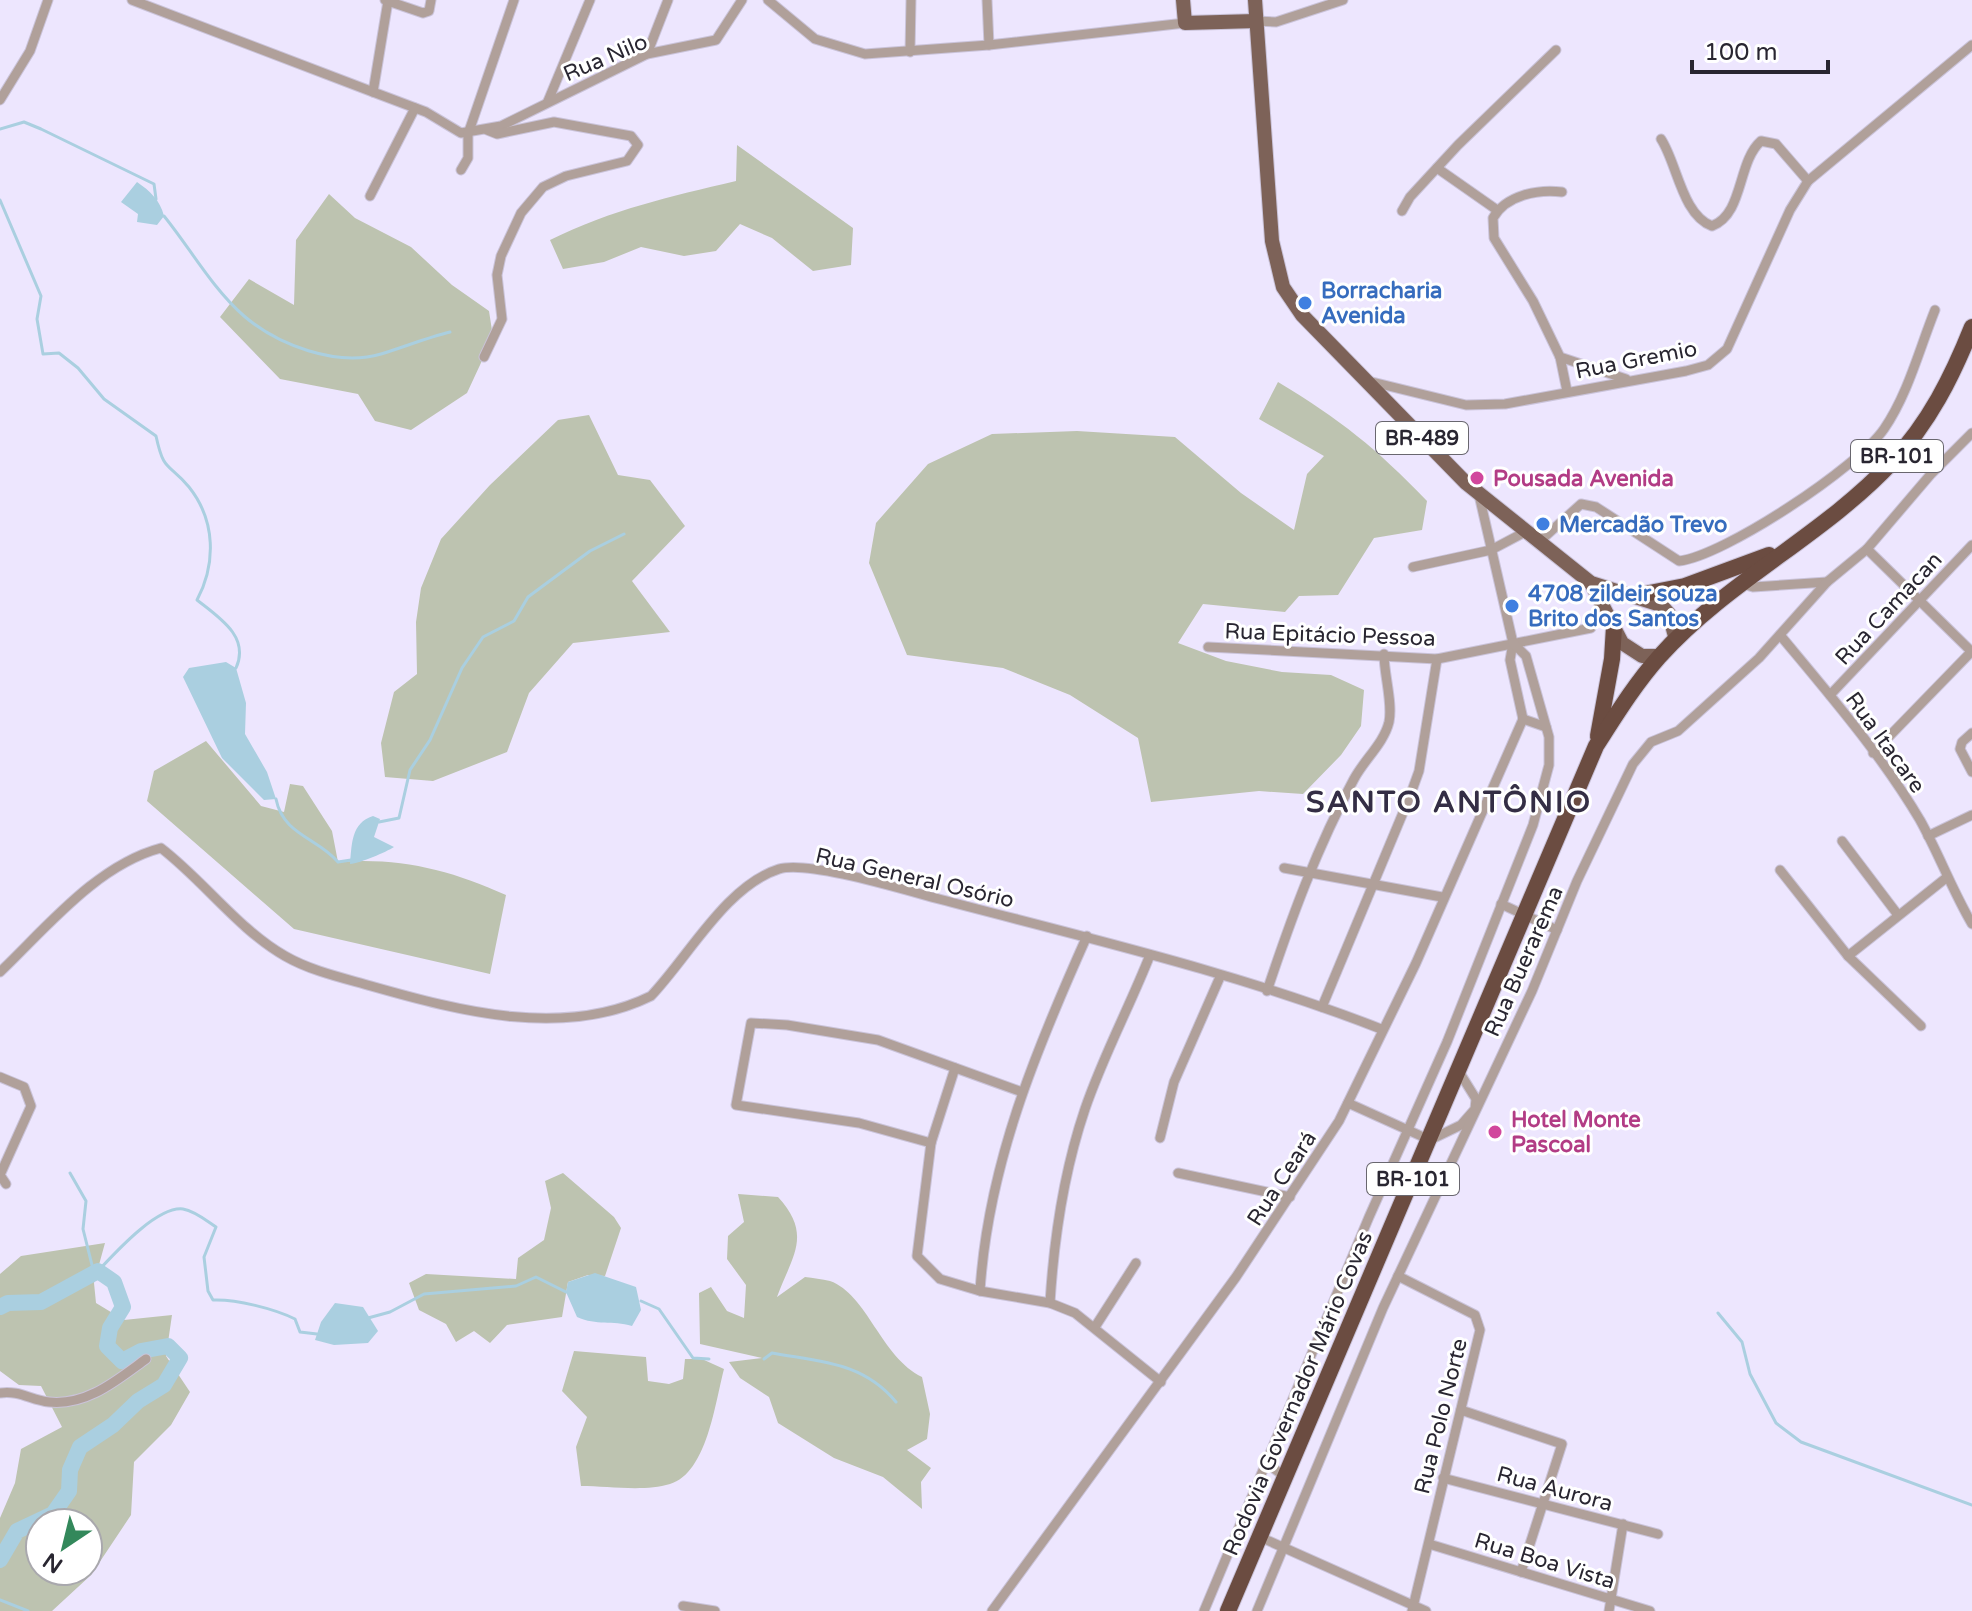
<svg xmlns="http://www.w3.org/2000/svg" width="1972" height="1611" font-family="'Varela Round',sans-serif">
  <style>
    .green { fill: #bdc3b0; fill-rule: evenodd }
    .water { fill: #aacfe0 }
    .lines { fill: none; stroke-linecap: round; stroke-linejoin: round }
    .stream { stroke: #aacfe0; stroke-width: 3 }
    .river { stroke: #aacfe0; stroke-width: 16 }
    .street-casing { stroke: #cac3d9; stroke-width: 11 }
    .primary-casing { stroke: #cac3d9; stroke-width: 16 }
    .highway-casing { stroke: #cac3d9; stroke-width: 18 }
    .street { stroke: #b0a09a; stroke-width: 9 }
    .primary { stroke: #7d6258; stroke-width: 14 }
    .highway { stroke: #6b4c41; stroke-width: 16 }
    .shop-dot { fill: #3f7fe0; stroke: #fff; stroke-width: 3 }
    .hotel-dot { fill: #d1479c; stroke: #fff; stroke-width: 3 }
    .labels { text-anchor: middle; stroke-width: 6; stroke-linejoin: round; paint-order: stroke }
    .shield { fill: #fff; stroke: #69676f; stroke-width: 2 }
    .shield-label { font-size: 20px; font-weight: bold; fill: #292631 }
    .street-label { font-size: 22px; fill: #292631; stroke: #fff }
    .shop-label { font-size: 22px; font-weight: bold; fill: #366cbe; stroke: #fff; text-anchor: start }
    .hotel-label { font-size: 22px; font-weight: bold; fill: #b23c85; stroke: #fff; text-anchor: start }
    .district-label { font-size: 30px; font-weight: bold; letter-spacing: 2px; fill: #342e45; stroke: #fff }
  </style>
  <rect width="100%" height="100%" fill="#ede6fe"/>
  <g class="green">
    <path d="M737,145l116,83 -2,37 -38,6 -41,-33 -32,-14 -24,27 -32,5 -43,-9 -37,15 -41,7 -13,-29c63,-31 119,-43 186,-59z"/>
    <path d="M329,194l26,24 56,29 41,38 37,26 4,26 -26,56 -56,37 -36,-9 -17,-27 -78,-15 -60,-62 29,-38 45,26 2,-65z"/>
    <path d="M1278,382c63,38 98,66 149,119l-5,29 -48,8 -36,57 -39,1 -14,16 -82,-8 -25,39 48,18 56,11 49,3 33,15 -3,36 -20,29 -38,39 -44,-3 -108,11 -13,-64 -68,-43 -67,-27 -96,-13 -38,-92 7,-40 52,-59 64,-30 85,-3 98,6 66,56 53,37 13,-56 17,-18 -65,-37z"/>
    <path d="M589,415l29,60 32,5 35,46 -53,55 38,51 -97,11 -44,50 -22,59 -74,29 -48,-4 -4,-34 13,-51 23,-18 -1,-52 5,-34 20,-49 49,-54 68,-65z"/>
    <path d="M206,741l55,65 23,6 6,-28 13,2 29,45 6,31c61,-5 113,8 168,33l-16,79 -196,-45 -147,-128 7,-30z"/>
    <path d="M563,1173l51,44 7,11 -16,48 -17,-1 -20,7 -6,35 -55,8 -17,18 -16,-12 -18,11 -10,-18 -27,-14 -10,-27 17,-9 90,5 2,-21 26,-18 7,-32 -6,-27z"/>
    <path d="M738,1194l40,3c35,38 14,59 -1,100l28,-20c8,1 17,2 25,4 37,13 51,76 92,96l8,37 -3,25 -20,11 24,18 -10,14 1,27 -39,-32 -49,-19 -56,-35 -9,-26 -29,-19 -11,-16 33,-4 -62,-14 -1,-51 12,-6 16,24 17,7 2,-33 -19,-26 1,-23 16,-14z"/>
    <path d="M105,1243l-11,40 2,20 28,17 48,-5 -6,41 24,36 -19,33 -37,37 -3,53 -40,60 -39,36h-52v-93l15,-35 6,-34 41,-22 -21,-41 -22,-1 -19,-14v-97l21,-18zM40,1523h48v48h-48z"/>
    <path d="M574,1351l72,6 2,24 21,3 14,-5 2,-20h17l22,10c-9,34 -17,104 -54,115 -26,8 -62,2 -89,2l-5,-39 11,-30 -25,-26z"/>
  </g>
  <g class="water">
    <path d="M137,182c13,9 23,18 27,34l-7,9 -20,-3 1,-8 -17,-12z"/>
    <path d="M226,662l10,6 10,35 -1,31 22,38 9,27 -12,1 -42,-42 -39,-81 6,-9z"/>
    <path d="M373,816l7,3 -6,18 20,10c-8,5 -33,16 -44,17 2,-20 1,-41 23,-48z"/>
    <path d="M595,1273l41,14 5,23 -9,16c-20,-6 -35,0 -55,-9l-11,-25 2,-10z"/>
    <path d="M335,1303l28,4 15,24 -10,12 -34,2 -19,-5 6,-18z"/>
  </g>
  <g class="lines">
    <g class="stream">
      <path d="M0,129l24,-7 17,7 113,55 2,15"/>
      <path d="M0,200l41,96 -4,23 6,35 16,-1 19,15 26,31 52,37c8,37 12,26 33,51 27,34 27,77 8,113 23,18 53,37 39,68"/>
      <path d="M164,216c26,32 48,72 80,100 34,29 92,51 137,38 23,-7 45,-16 69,-22"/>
      <path d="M276,799c7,36 42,39 62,63l13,-2"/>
      <path d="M379,822l20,-4 11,-48 20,-30 32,-72 21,-31 31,-16 14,-24 62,-46 34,-17"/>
      <path d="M70,1173l16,28 -3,28 11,44"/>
      <path d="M98,1271c17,-18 59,-65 85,-62 12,2 24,12 33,18l-12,30 4,34 5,9c23,-1 62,9 82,19l5,13 17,2"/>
      <path d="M641,1301l18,8 34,49 16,1"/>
      <path d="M1718,1313l24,29 8,32 26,49 25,19 171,63"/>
      <path d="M368,1318l22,-6 34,-18 92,-8 20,-9 30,15"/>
      <path d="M764,1359l8,-6c49,9 91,9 124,49"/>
      <path d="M0,1600l28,11"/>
    </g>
    <path class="river" d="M0,1307l8,-4 33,-1 57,-31 16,11 9,25 -13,21 -3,18 15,15 19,-10 27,-5 12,12 -16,27 -26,16 -25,24 -33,22 -10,23 -1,21 -16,23 -36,17 -17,29"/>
    <g class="street-casing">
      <g id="street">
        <path d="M132,0l241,92 15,-91"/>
        <path d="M385,0l38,13 6,-2 2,-11"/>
        <path d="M768,0l47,39 50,15 124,-9 196,-22"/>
        <path d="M987,0l2,45"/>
        <path d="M1256,21l20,1 67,-22"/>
        <path d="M910,52l1,-52"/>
        <path d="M647,54l21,-54"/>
        <path d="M373,92l53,20 35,21 40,-7 146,-72 69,-14 26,-40"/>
        <path d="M0,100l30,-49 18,-51"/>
        <path d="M548,101l42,-101"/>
        <path d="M1661,139c16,24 21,76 51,87 32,-12 25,-64 49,-85l15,3 32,37"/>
        <path d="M1437,168l60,42"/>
        <path d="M461,170l7,-12v-24l46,-134"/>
        <path d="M1562,192c-24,-3 -56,3 -69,26l1,20 39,63 27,56 66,22"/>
        <path d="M370,196l45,-88"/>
        <path d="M1402,211l8,-14 48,-52 98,-95"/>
        <path d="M484,357l18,-38 -5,-44 4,-19 20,-43 22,-26 23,-11 61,-15 11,-16 -7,-9 -77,-14 -57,12 -10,-4"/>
        <path d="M1560,357l7,34"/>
        <path d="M1368,381l98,24 39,-1 181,-33 22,-6 19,-16 63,-139 18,-29 164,-136"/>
        <path d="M1479,495l34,148 -3,17 13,59"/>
        <path d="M1539,542l42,-38 15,3 83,54c45,-5 179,-94 205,-132 24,-35 35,-79 51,-119"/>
        <path d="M1867,549l105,103"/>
        <path d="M1413,567l78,-17 34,-18"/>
        <path d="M1739,583l14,4 74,-5"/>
        <path d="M1780,635c49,59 101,119 140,185 19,34 32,70 52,104"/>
        <path d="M1208,647l229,12 154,-31"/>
        <path d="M1830,695l142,-150"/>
        <path d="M1523,719l23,8"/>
        <path d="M1972,733l-10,9 -2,7 12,23"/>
        <path d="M1873,753l99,-102"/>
        <path d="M1928,836l44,-21"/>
        <path d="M1842,841l56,74"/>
        <path d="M1284,868l158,29"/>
        <path d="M1780,870l68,86 73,70"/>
        <path d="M1501,904l56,26"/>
        <path d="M1848,956l98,-78"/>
        <path d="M0,972c47,-45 97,-107 161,-124 43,33 77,81 124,108 26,15 58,22 86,30 88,25 193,53 280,10 38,-40 75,-110 128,-127 29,-9 126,21 160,30 148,39 300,74 442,130"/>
        <path d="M1267,991c24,-72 50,-144 87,-212 10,-19 30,-36 35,-57 4,-19 -5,-47 -5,-68"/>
        <path d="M1322,1007l88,-211 9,-25 18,-112"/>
        <path d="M955,1068l-24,75 -14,113 23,23 40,12 70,12 25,10 86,69"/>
        <path d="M0,1077l24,10 7,19 -31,69 6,9"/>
        <path d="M1348,1103l82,37 31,-15 14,-16 1,-10 -18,-29"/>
        <path d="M1160,1138l14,-56 46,-105"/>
        <path d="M931,1143l-72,-20 -123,-18 15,-82 36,2 91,15 144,52"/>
        <path d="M1178,1173l112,24"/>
        <path d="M1398,1276l77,39 5,15 -68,281"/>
        <path d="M980,1291c8,-126 56,-241 107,-355"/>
        <path d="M1050,1303c4,-66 14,-132 35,-194 18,-53 45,-103 65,-154"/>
        <path d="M1095,1327l41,-64"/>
        <path d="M0,1393c19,-3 31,7 49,9 38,4 68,-22 97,-43"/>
        <path d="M1461,1410l101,34 -41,128"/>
        <path d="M1265,1462l19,14"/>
        <path d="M1443,1478l215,56"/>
        <path d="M1260,1537l166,74"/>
        <path d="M1429,1544l221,67"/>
        <path d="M683,1606l32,5"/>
        <path d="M992,1611l244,-334 103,-156 77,-158 107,-244"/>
        <path d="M1204,1611l165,-394 78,-175 86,-217 16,-60v-28l-23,-81 -13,-13"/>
        <path d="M1257,1611l126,-303 149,-317 45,-110 56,-117 18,-22 27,-11 81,-73 68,-76 40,-33 64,-75 41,-41"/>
        <path d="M1609,1611l14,-87"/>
      </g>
    </g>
    <g class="primary-casing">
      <g id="primary">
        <path d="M1183,0l2,23 71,-2"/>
        <path d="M1255,0l17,241 11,46 19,28 164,168 125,100 70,22 8,9 7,26"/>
        <path d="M1591,583l31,60 20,13h18"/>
      </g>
    </g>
    <g class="highway-casing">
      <g id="highway">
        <path d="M1639,595l46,-9 84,-31"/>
        <path d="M1598,736l14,-77 2,-32"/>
        <path d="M1228,1611l368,-865c20,-31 39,-62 63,-89 68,-76 165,-122 233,-195 37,-39 60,-85 80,-135"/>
      </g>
    </g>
    <use href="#street" class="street"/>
    <use href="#primary" class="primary"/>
    <use href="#highway" class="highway"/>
  </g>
  <g class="shop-dot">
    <circle cx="1305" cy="303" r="8"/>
    <circle cx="1543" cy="524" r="8"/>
    <circle cx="1512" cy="606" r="8"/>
  </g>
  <g class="hotel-dot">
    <circle cx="1477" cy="478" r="8"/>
    <circle cx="1495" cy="1132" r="8"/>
  </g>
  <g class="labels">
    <g class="shield">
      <rect x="1376" y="422" width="92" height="32" rx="6"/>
      <rect x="1851" y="440" width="92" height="32" rx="6"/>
      <rect x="1367" y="1163" width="92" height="32" rx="6"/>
    </g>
    <g class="shield-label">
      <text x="1422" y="445">BR-489</text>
      <text x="1897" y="463">BR-101</text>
      <text x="1413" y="1186">BR-101</text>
    </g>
    <g class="street-label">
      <text transform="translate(605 57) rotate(-23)" y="8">Rua Nilo</text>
      <text transform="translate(1636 359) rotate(-11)" y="8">Rua Gremio</text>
      <text transform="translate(1888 608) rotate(-47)" y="8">Rua Camacan</text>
      <text transform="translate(1330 634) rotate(2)" y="8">Rua Epitácio Pessoa</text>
      <text transform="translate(1886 742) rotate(54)" y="8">Rua Itacare</text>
      <text transform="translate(915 877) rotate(13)" y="8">Rua General Osório</text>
      <text transform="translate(1523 961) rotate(-66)" y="8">Rua Buerarema</text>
      <text transform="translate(1281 1178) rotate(-57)" y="8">Rua Ceará</text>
      <text transform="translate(1297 1393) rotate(-67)" y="8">Rodovia Governador Mário Covas</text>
      <text transform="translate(1440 1416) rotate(-76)" y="8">Rua Polo Norte</text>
      <text transform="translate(1555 1488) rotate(15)" y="8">Rua Aurora</text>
      <text transform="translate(1545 1560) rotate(17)" y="8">Rua Boa Vista</text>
    </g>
    <g class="shop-label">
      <text x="1321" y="298">Borracharia<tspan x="1321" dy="25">Avenida</tspan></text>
      <text x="1559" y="532">Mercadão Trevo</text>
      <text x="1528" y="601">4708 zildeir souza<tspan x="1528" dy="25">Brito dos Santos</tspan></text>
    </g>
    <g class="hotel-label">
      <text x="1493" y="486">Pousada Avenida</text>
      <text x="1511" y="1127">Hotel Monte<tspan x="1511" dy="25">Pascoal</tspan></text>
    </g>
    <g class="district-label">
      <text x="1449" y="812">SANTO ANTÔNIO</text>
    </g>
  </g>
  <g transform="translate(64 1547) rotate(215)"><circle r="38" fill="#ffffff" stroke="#a9a8ad" stroke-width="2"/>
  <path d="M0-6L14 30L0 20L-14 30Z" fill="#33885b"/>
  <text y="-12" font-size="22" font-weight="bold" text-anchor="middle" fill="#292631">N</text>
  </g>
  <path d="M1692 60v12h136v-12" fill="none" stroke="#292631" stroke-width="4"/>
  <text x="1704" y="60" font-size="24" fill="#292631" stroke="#ffffff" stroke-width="6" paint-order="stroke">100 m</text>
</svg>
